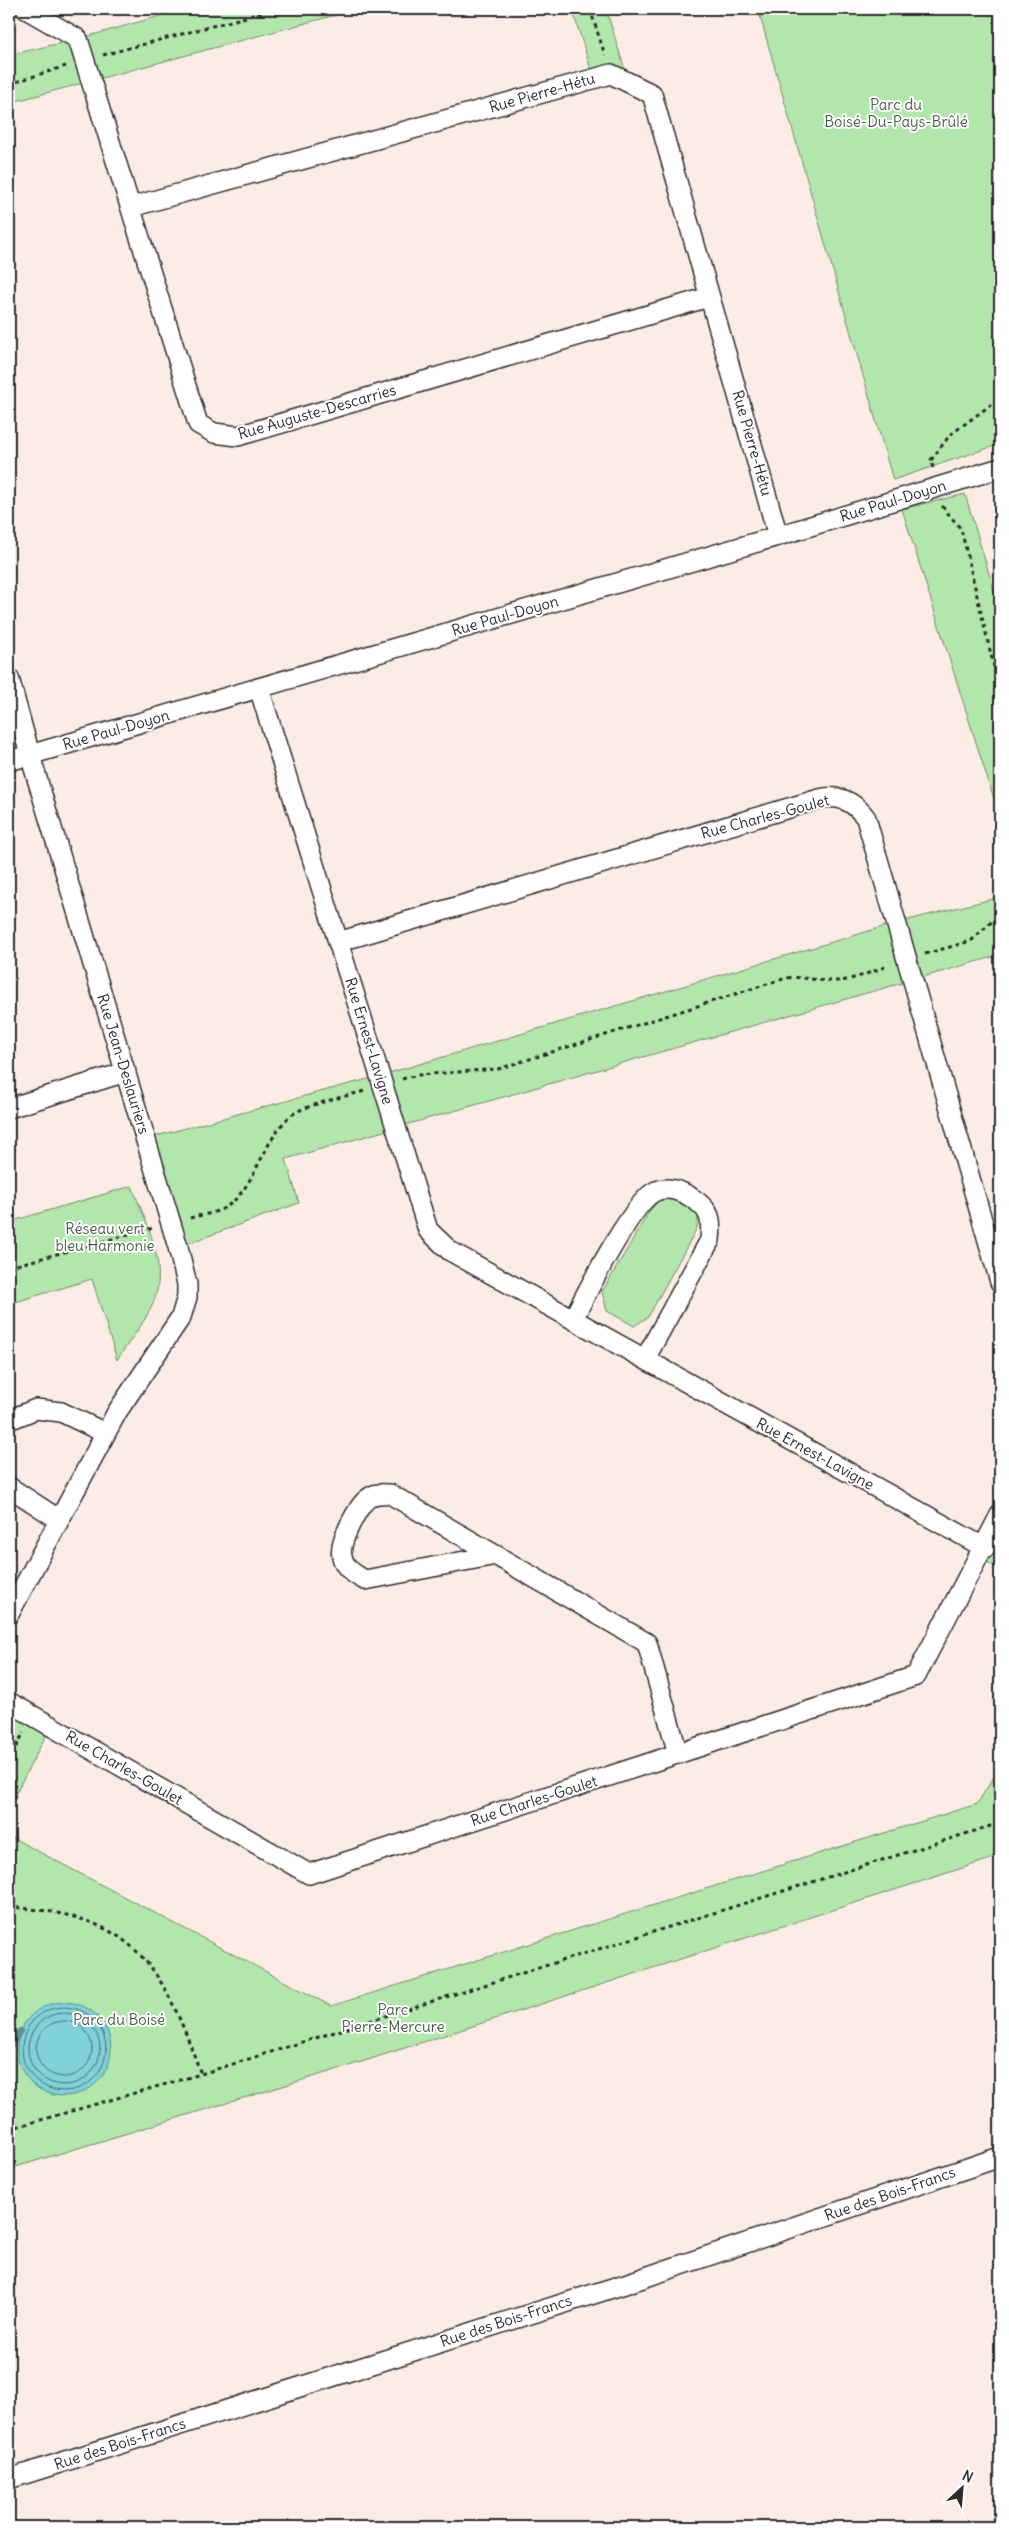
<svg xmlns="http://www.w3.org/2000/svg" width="1009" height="2536" font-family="Delius,sans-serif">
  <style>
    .green { fill: #b1e7aa; stroke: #6e896a }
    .water { fill: #80d1da; stroke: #5e8f94 }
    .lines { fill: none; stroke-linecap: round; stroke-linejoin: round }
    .shore { stroke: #4d6d71; stroke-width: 1 }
    .stream { stroke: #5e8f94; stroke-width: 6 }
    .street-casing { stroke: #2b2b2b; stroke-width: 22 }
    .path { stroke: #2b2b2b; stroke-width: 3; stroke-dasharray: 4 4; stroke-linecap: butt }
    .street { stroke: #fff; stroke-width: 19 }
    .labels { text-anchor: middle; stroke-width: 4; stroke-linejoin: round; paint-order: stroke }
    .street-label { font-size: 15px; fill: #2b2b2b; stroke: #fff }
    .park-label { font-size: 15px; fill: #4c5a4b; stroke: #fff }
  </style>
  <rect width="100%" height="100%" fill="#fdece6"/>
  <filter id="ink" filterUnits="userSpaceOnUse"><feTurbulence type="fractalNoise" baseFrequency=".02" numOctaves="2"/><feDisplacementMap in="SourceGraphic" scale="10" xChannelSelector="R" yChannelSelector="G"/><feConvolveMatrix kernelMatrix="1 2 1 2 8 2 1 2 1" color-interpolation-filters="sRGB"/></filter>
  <g filter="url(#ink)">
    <g class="green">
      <path d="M185,9h173l-349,94v-48l69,-16z"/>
      <path d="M572,9h34l23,74 -35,-4z"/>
      <path d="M758,9h242v435l-107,36z"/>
      <path d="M965,494l35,116v208l-98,-309z"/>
      <path d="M1000,897v58l-714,204 13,44 -121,44 -33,-108 234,-63 517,-153z"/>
      <path d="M132,1186c14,38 39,82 19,122 -9,18 -23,35 -34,52l-25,-81 -83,25v-82z"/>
      <path d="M672,1198l23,12 3,8 -1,10 -49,89 -14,9 -27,-15 -5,-19 48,-82 10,-10z"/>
      <path d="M997,1534l3,1v34l-17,-9z"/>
      <path d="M9,1702l42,24 -42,80z"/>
      <path d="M1000,1767v89l-651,210 -340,103v-333l322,170 646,-202z"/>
    </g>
    <circle class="water" cx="64" cy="2049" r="47"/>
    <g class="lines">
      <g class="shore">
        <circle cx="64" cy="2049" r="42"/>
        <circle cx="64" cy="2049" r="36"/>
        <circle cx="64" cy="2049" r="28"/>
      </g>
      <path class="stream" d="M9,2049l11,-18"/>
      <g class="street-casing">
        <g id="street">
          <path d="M26,9l52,30 120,385 16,9 24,3 471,-139"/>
          <path d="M131,207l480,-133 41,20 126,442"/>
          <path d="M9,678l21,77 148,492 9,37v13l-6,20 -64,95 -108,202"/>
          <path d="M259,688l169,542 22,21 535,297"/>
          <path d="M9,761l769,-225 222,-68"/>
          <path d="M338,942l481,-143c21,-5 35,3 47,19l134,464"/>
          <path d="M9,1108l117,-36"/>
          <path d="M573,1319c13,-25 61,-120 83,-128 12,-5 26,0 36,7 19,12 20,21 18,42l-65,119"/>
          <path d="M9,1420l27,-11 25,3 44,21"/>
          <path d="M9,1487l49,32"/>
          <path d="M496,1555l-131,25c-33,-16 -26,-35 -11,-63 5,-9 10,-18 20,-22 5,-2 11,-1 16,-1l257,149 31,111"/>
          <path d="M9,1702l300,172 607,-198 84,-161"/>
          <path d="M9,2479l616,-195 375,-127"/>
        </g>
      </g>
      <g class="path">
        <path d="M590,9l15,46"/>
        <path d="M103,55l173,-46"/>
        <path d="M9,84l57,-18"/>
        <path d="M933,468l-2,-8 19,-25 50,-37"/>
        <path d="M942,506l19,23 39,163"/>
        <path d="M925,954l46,-13 29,-27"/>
        <path d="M402,1079l16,-4 80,-6 288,-91c18,-2 29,3 46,3 18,1 38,-9 56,-15"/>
        <path d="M190,1218c10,-3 21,-4 30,-8 35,-15 42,-73 73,-96 10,-8 57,-19 72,-23"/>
        <path d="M9,1267l144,-39"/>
        <path d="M9,1761l15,-29"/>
        <path d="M9,1907c126,8 152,56 192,167"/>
        <path d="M9,2129l192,-55 799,-251"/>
      </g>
      <use href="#street" class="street"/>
    </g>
  </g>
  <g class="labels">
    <g class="street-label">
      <text transform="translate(542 93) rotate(-16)" y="5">Rue Pierre-Hétu</text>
      <text transform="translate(317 412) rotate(-16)" y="5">Rue Auguste-Descarries</text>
      <text transform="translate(752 443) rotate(74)" y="5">Rue Pierre-Hétu</text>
      <text transform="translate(893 501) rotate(-17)" y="5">Rue Paul-Doyon</text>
      <text transform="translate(505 616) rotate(-16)" y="5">Rue Paul-Doyon</text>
      <text transform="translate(116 730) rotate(-16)" y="5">Rue Paul-Doyon</text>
      <text transform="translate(765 817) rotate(-15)" y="5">Rue Charles-Goulet</text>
      <text transform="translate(369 1041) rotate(73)" y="5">Rue Ernest-Lavigne</text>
      <text transform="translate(123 1064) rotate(73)" y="5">Rue Jean-Deslauriers</text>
      <text transform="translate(815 1454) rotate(29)" y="5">Rue Ernest-Lavigne</text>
      <text transform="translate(124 1768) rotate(30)" y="5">Rue Charles-Goulet</text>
      <text transform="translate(534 1801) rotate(-18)" y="5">Rue Charles-Goulet</text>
      <text transform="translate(890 2194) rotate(-19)" y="5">Rue des Bois-Francs</text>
      <text transform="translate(506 2321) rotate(-18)" y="5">Rue des Bois-Francs</text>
      <text transform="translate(120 2444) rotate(-18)" y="5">Rue des Bois-Francs</text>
    </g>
    <g class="park-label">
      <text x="896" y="110">Parc du<tspan x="896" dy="17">Boisé-Du-Pays-Brûlé</tspan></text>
      <text x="105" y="1234">Réseau vert<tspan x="105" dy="17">bleu Harmonie</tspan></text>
      <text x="393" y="2015">Parc<tspan x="393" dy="17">Pierre-Mercure</tspan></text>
      <text x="119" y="2025">Parc du Boisé</text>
    </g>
  </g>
  <rect width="1009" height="2536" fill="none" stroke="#fff" stroke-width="30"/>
  <rect x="15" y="15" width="979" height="2506" fill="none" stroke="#2b2b2b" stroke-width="2" filter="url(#ink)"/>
  <g transform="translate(962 2488) rotate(26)" stroke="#ffffff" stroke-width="4" paint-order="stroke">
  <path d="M0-4L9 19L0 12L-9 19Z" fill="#2b2b2b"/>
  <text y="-8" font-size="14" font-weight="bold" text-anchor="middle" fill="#2b2b2b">N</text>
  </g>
</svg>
